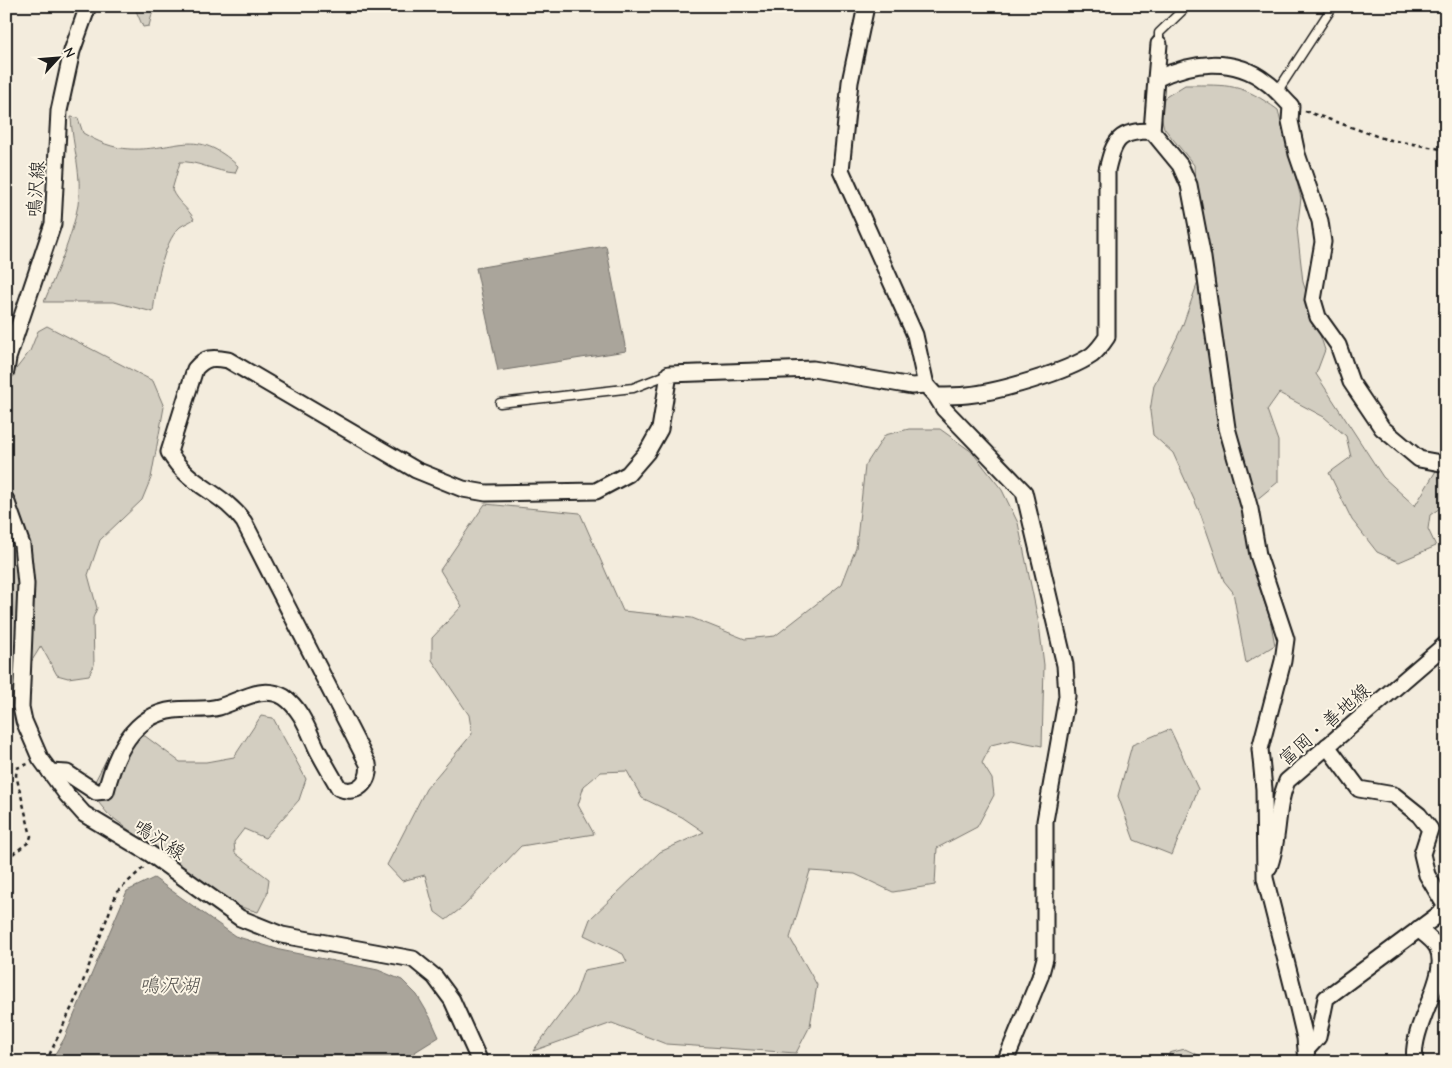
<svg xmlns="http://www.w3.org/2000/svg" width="1452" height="1068" font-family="'Comic Neue','Klee One',sans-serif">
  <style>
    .green { fill: #d3cec1; stroke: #78756e }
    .water { fill: #aaa59b; stroke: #716e68 }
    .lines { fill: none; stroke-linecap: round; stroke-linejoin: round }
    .lane-casing { stroke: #1c1c1c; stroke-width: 11 }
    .street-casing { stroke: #1c1c1c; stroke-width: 19 }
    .path { stroke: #1c1c1c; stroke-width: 2.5; stroke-dasharray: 4 4; stroke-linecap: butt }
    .lane { stroke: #fcf5e5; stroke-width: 8 }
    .street { stroke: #fcf5e5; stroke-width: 15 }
    .labels { text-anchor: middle; stroke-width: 4; stroke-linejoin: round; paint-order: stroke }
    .street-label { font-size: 19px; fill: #1c1c1c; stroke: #fcf5e5 }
    .water-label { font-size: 20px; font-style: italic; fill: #55534f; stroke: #fcf5e5 }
  </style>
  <rect width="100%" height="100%" fill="#f3ecdd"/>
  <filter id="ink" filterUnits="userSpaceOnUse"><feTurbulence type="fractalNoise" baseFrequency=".02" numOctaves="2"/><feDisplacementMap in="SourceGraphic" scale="10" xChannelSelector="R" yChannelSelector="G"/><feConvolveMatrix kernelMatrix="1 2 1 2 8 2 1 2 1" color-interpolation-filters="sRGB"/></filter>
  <g filter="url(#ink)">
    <g class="green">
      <path d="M134,6h20l-5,20 -6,1z"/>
      <path d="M1185,85c45,0 56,-2 93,25l23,88 -4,31 6,53 22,68 -9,24 67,103 32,29 22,-37 9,2v33l-16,11 -2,14 8,17 -37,16 -22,-10 -25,-32 -23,-47 22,-16 -5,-21 -22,-19 -45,-24 -12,17 11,31v41l-34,28 15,76 11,33 5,26 -29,18 -13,-71 -9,-11 -23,-66 -28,-62 -20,-18 -3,-24 4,-26 28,-58 17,-48 -5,-114 -30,-37 -3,-12 3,-18z"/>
      <path d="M71,117l7,1 5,15c15,9 29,15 47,16 48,2 65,-23 108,17l-3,7c-19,-1 -40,-13 -55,-11l-8,28c5,12 16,18 22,29 -4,3 -10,5 -14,8 -18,16 -24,62 -27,85l-39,-10h-70c13,-31 28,-64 34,-97 5,-30 -6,-59 -7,-88z"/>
      <path d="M47,326l106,55 11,26 -13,71 -9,22 -42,40 -12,35 9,33 -4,10 1,47 -5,10 -21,3 -11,-3 -16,-29 -18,29 -10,4 -7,-3v-294l24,-31 8,-20z"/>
      <path d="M909,429h31l32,23 30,38 16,33 21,101 5,41 -2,81 -30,-6 -21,5 -9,18 10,16 2,16 -17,32 -40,21 -2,37 -42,7 -38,-18 -45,-3 -20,67 27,47 -7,41 -14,27 -130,-9 -54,-21 -79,28 43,-58 8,-23 43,-8 -4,-8 -39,-19 6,-16 70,-67 44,-20 -22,-15 -40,-19 -15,-27 -26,1 -17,14 -6,19 16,29 -73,12 -57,60 -18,14 -11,-8 -10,-37 -23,6 -15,-16 39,-76 46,-55 -3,-19 -37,-55v-22l30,-32 -22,-36 45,-66 95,9 43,98 69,7 53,21 30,-3 67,-52 14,-36 9,-82 20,-31z"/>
      <path d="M261,716l12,2 33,61 -7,21 -34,38 -21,-9 -10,13 1,11 34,26 -2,15 -9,18 -34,-10 -116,-88 -14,-17 -2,-10 27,-52 26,1 35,26h26l28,-5z"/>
      <path d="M1170,729l28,60 -26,66 -38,-15 -16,-44 14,-51z"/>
      <path d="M1185,1049l26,12 23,1h-63l-2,-9z"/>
    </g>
    <g class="water">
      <path d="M606,246l20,105 -128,20 -22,-103z"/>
      <path d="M154,878l81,58 45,14 98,20 24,10 15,15 13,22 9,20 -24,15 -4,10h-361l14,-23 63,-148z"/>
    </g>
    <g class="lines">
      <g class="lane-casing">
        <g id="lane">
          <path d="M1159,44v-11l28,-27"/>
          <path d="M1277,92l56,-86"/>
          <path d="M500,403l133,-15 36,-14"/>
        </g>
      </g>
      <g class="street-casing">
        <g id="street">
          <path d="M866,6l-16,76 -9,88 74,165 11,50 10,11c10,0 21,0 31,-1 31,-3 100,-23 125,-40 6,-5 11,-12 15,-18v-167c7,-31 12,-39 45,-39l28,34 9,20 14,73 24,170 23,81 8,46 28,84 -3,22 -23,88 4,40 1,89 32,126 8,34 2,24"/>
          <path d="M1156,79l3,-35"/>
          <path d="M1152,131l4,-52c35,-17 77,-23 110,3 9,6 17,16 25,24l-1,15 7,33 23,67 3,21 -10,58 5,17 20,28 13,37 31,46 37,31 27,5"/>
          <path d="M6,371l2,-13 45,-134 6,-113 13,-60 16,-45"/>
          <path d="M936,396l8,13 80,83 41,173 2,31 -22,125v137l-5,19 -35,85"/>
          <path d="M6,500l16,45 4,39 -5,123 3,14 16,37 27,37 17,19 65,39 91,65 42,17 131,24 22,18 17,23 28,62"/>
          <path d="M1327,746l32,43 35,6 25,20 11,14 -8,25 5,21 19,32"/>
          <path d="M50,772l17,1 29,19 10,-1c9,-36 26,-76 68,-81 14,-2 31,1 45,-3 21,-6 43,-23 65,-10 18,12 25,36 34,54 7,13 14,25 21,37 17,8 32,-6 29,-24l-124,-242c-22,-31 -55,-35 -75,-70l26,-83c10,-12 18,-12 33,-9l188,110 47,19 23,4 110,-2 32,-17 19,-22 13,-23 9,-55 144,-5 99,17 14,-1"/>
          <path d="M1269,867c11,-28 6,-58 18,-86l159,-137"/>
          <path d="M1307,1049l11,-12 8,-39 120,-89"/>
          <path d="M1415,1062c-6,-37 37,-86 22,-115 -4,-7 -13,-13 -19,-18"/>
        </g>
      </g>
      <g class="path">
        <path d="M1446,13c-10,13 -8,23 0,37"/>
        <path d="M1305,111l80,28 61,11"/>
        <path d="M6,859l23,-17 2,-6 -15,-61 1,-7 11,-4"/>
        <path d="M46,1062l33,-70 38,-100 27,-25"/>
      </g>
      <use href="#lane" class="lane"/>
      <use href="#street" class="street"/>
    </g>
  </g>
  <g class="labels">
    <g class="street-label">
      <text transform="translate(35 189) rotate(-86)" y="7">鳴沢線</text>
      <text transform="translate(1324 724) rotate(-41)" y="7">富岡・善地線</text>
      <text transform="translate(160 839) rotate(33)" y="7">鳴沢線</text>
    </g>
    <g class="water-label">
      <text x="169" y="992">鳴沢湖</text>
    </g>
  </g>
  <rect width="1452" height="1068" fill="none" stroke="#fcf5e5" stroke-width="25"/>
  <rect x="12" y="12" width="1427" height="1043" fill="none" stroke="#1c1c1c" stroke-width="2" filter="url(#ink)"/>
  <g transform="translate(58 58) rotate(64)" stroke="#fcf5e5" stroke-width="4" paint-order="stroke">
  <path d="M0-4L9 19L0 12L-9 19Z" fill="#1c1c1c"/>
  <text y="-8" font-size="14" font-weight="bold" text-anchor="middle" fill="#1c1c1c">N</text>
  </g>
</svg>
